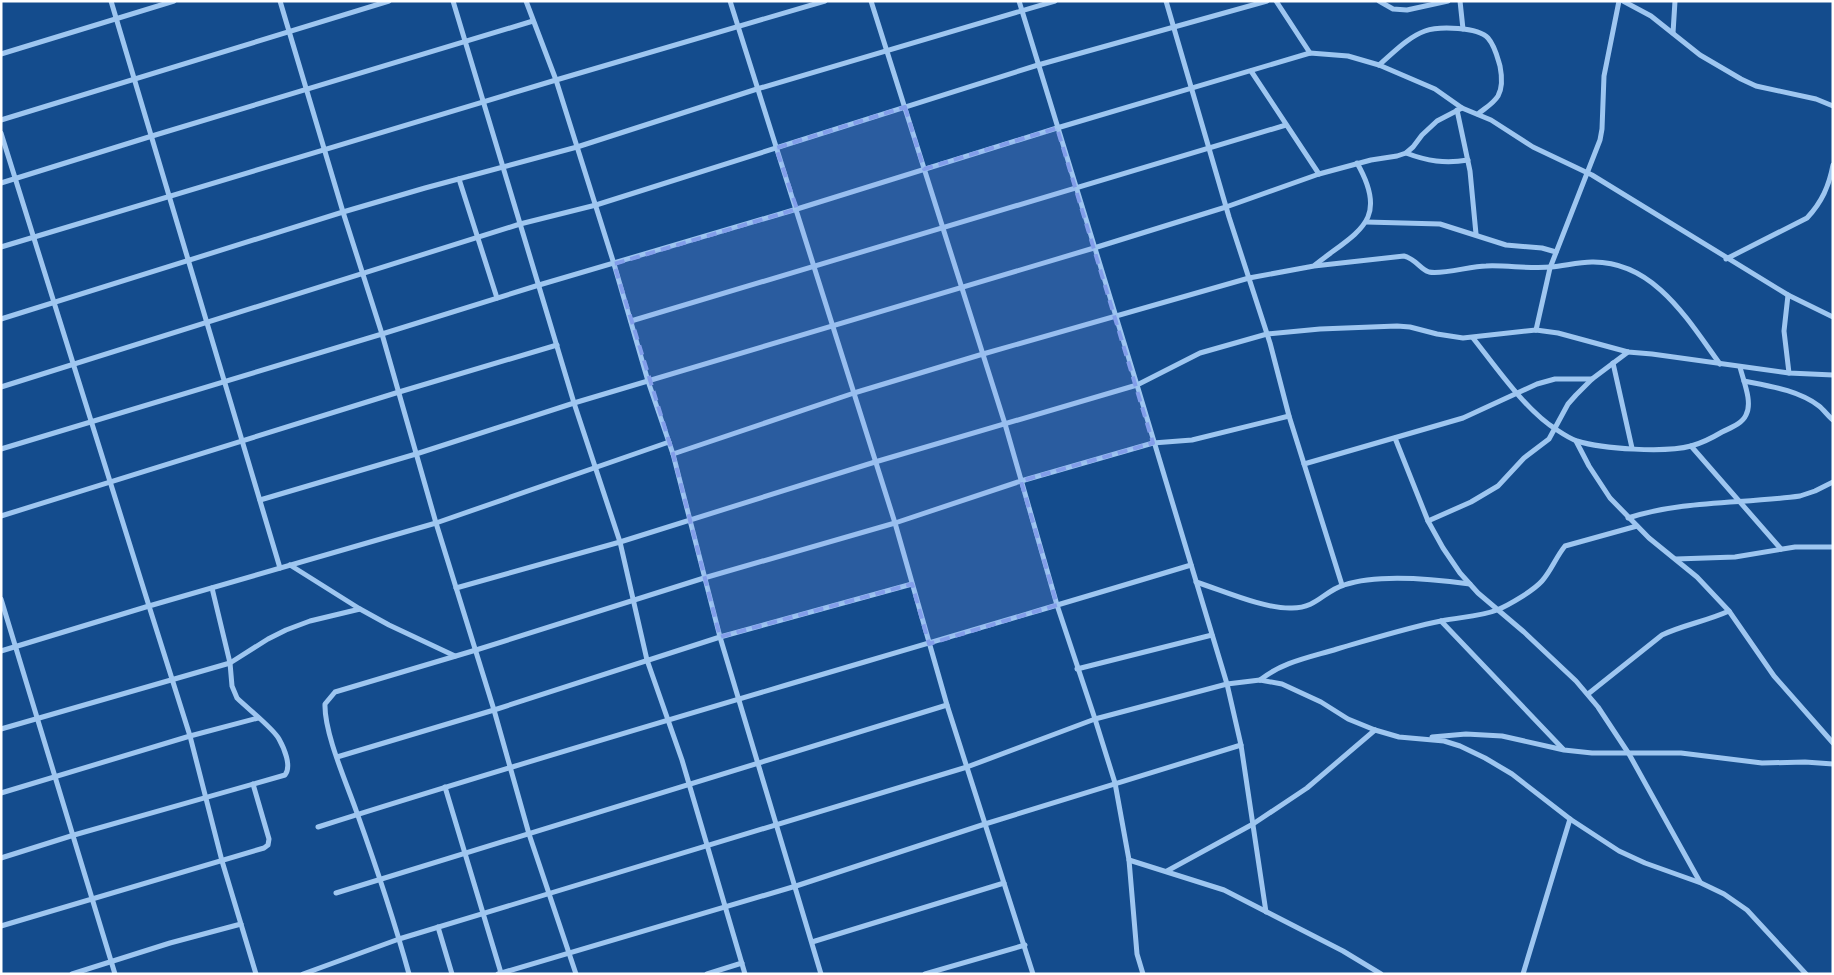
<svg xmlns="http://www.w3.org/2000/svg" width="1834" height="975" font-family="Inter,sans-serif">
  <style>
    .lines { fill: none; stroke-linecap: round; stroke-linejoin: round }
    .minor { stroke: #9ec6f0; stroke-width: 5 }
    .marked { fill: #839eea; fill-opacity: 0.2; stroke: #839eea; stroke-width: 4; stroke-dasharray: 10 6; stroke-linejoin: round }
  </style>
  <rect width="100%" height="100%" fill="#144c8d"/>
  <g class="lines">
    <g class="minor">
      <path d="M111,1l169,567"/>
      <path d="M280,1l63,211 39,122 54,189 58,187 35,124 47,140"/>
      <path d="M453,1l121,402 46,139 27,118 35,100 63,214"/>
      <path d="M526,1l30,79 58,184 34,117 25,73 47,183 101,337"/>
      <path d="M730,1l165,522 52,182 86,269"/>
      <path d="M871,1l134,423 52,181 38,114 20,64 14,77 8,94 6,20"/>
      <path d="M1019,1l118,384 90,299 14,61 25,167"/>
      <path d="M1166,1l63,216 41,126 19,73 53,169"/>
      <path d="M1276,1l34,52"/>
      <path d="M1379,1l14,8 14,1 41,-9"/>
      <path d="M1460,1l3,28"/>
      <path d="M1623,1l28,15 49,39 41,24 15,7 60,13 17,7"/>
      <path d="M1673,33l2,-32"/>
      <path d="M1,54l173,-53"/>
      <path d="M1379,65c14,-12 29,-28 46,-34 14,-5 53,-4 63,7 7,8 9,18 12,28 2,10 3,21 -2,30 -5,8 -13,12 -20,18"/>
      <path d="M1251,71l68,103"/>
      <path d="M1457,110l13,61 6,63"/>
      <path d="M1,120l388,-119"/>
      <path d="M1,133l148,473 -148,45"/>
      <path d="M1406,153c21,8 39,11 62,7"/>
      <path d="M459,179l38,119"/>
      <path d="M1,183l151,-47 381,-115"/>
      <path d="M1366,222l74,2 66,21 36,3 14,4"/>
      <path d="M1,247l555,-167 269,-79"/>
      <path d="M1726,259l81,-41c15,-16 22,-32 26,-53"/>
      <path d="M1315,265c41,-33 76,-43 42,-102"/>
      <path d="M1788,295l-4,36 5,42"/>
      <path d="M1,319l342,-107 82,-24 152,-41 180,-58 298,-88"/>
      <path d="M631,321l655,-196"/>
      <path d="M1536,330l14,-62 50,-128 2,-11 2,-53 15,-75"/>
      <path d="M1473,338c23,29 53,73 84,92 6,4 14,9 20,11 26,8 88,12 114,5 11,-3 21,-8 31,-14 8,-4 20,-8 24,-17 7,-13 -3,-35 -6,-48"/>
      <path d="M1613,363l19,85"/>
      <path d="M1744,381c25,5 54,9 75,25 5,4 9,10 14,14"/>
      <path d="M1,387l519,-163 76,-19 442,-140 229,-64"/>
      <path d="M1395,438l33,83 15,27 17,25 18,20 46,39 52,49 22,26 31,47 71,128"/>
      <path d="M1576,441l13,25 21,32 39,40 48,39 32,34 45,65 59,67"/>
      <path d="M1691,446l90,103"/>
      <path d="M1,449l381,-115 157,-49 258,-76 260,-81 253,-75 38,3 31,9 56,24 27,19 29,12 42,27 59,28 196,120 45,22"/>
      <path d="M673,454l181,-61 129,-39 266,-76 65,-12 90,-10c12,3 16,13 25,16 13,3 42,-6 57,-6 21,-1 43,3 65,1 13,-1 27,-5 41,-5 62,-1 96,58 128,102"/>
      <path d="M1304,464l159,-46 74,-34 18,-5h37"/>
      <path d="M260,500l156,-46 158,-51 520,-155 132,-41 93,-33 52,-14 26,-4 9,-3 7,-6 9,-12 15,-14 25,-13"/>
      <path d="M1,516l398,-124 158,-47"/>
      <path d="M1628,518c56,-18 114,-14 172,-22l15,-5 18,-9"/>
      <path d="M1428,521l43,-19 27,-16 26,-28 25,-19 19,-35 8,-9 16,-16 36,-27"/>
      <path d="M1676,559l59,-2 60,-10h38"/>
      <path d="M290,565l70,44 29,16 66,31"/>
      <path d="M1196,582c28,9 68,27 96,26 25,0 32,-17 52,-23 35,-12 90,-6 126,-1"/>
      <path d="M456,588l164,-46 255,-80 262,-77 63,-32 67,-19 53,-5 77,-3 13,1 27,7 26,4 73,-8 22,3 70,19 24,2 137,19 44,2"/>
      <path d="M1,599l114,375"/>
      <path d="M1441,621l122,128"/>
      <path d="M1077,669l135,-34"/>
      <path d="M1260,680c22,-18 51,-23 77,-31 35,-10 69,-21 104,-28 18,-4 38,-4 56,-11 12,-5 36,-19 45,-29 9,-10 14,-24 23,-35l72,-20"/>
      <path d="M1588,694l74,-59c21,-10 45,-14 67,-24"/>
      <path d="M1,729l229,-66 38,-24 18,-9 24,-9 50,-12"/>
      <path d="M1432,737l34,-3 36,2 62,14 28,3h89l81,10 43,-1 28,2"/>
      <path d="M337,757l157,-47 226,-73 192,-53"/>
      <path d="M445,787l56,186"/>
      <path d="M1,793l189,-57 68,-18"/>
      <path d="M318,827c290,-92 582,-174 873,-262"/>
      <path d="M1,858l73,-23 211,-60c7,-9 -1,-27 -6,-36 -6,-11 -32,-31 -42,-41l-5,-12 -2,-23 -18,-75"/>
      <path d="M1129,860l95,30 119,61 38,23"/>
      <path d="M1167,871l86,-47 54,-36 68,-58"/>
      <path d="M336,893l611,-188"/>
      <path d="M1,926l263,-78 4,-3 1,-6 -16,-55"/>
      <path d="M438,927l14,47"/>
      <path d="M812,942l192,-59"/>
      <path d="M72,974l98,-31 71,-19"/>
      <path d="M256,974l-34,-113 -32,-125 -41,-130 287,-83 233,-81"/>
      <path d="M303,974l96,-35 568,-172 128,-48 132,-35 33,-4 22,4 39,18 27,17 27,11 24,7 45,4 16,5 25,12 27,16 58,45 49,32 26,12 56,20 23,11 23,16 59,64"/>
      <path d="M409,974c-15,-54 -33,-108 -52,-161 -10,-29 -33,-80 -32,-109l10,-12 141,-42 228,-72 191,-55 126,-42 132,-38 39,-3 97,-24"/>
      <path d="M498,974l298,-88 189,-62 256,-79"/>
      <path d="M707,974l35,-11"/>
      <path d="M925,974l100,-29"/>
      <path d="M1523,974l47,-155"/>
    </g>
  </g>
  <path class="marked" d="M905,107l19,62 133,-41 96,315 -132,38 36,124 -128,39 -17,-60 -192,53 -47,-183 -59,-190 183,-55 -21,-61z"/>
  <rect width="1834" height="975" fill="none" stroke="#ffffff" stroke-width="5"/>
</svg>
